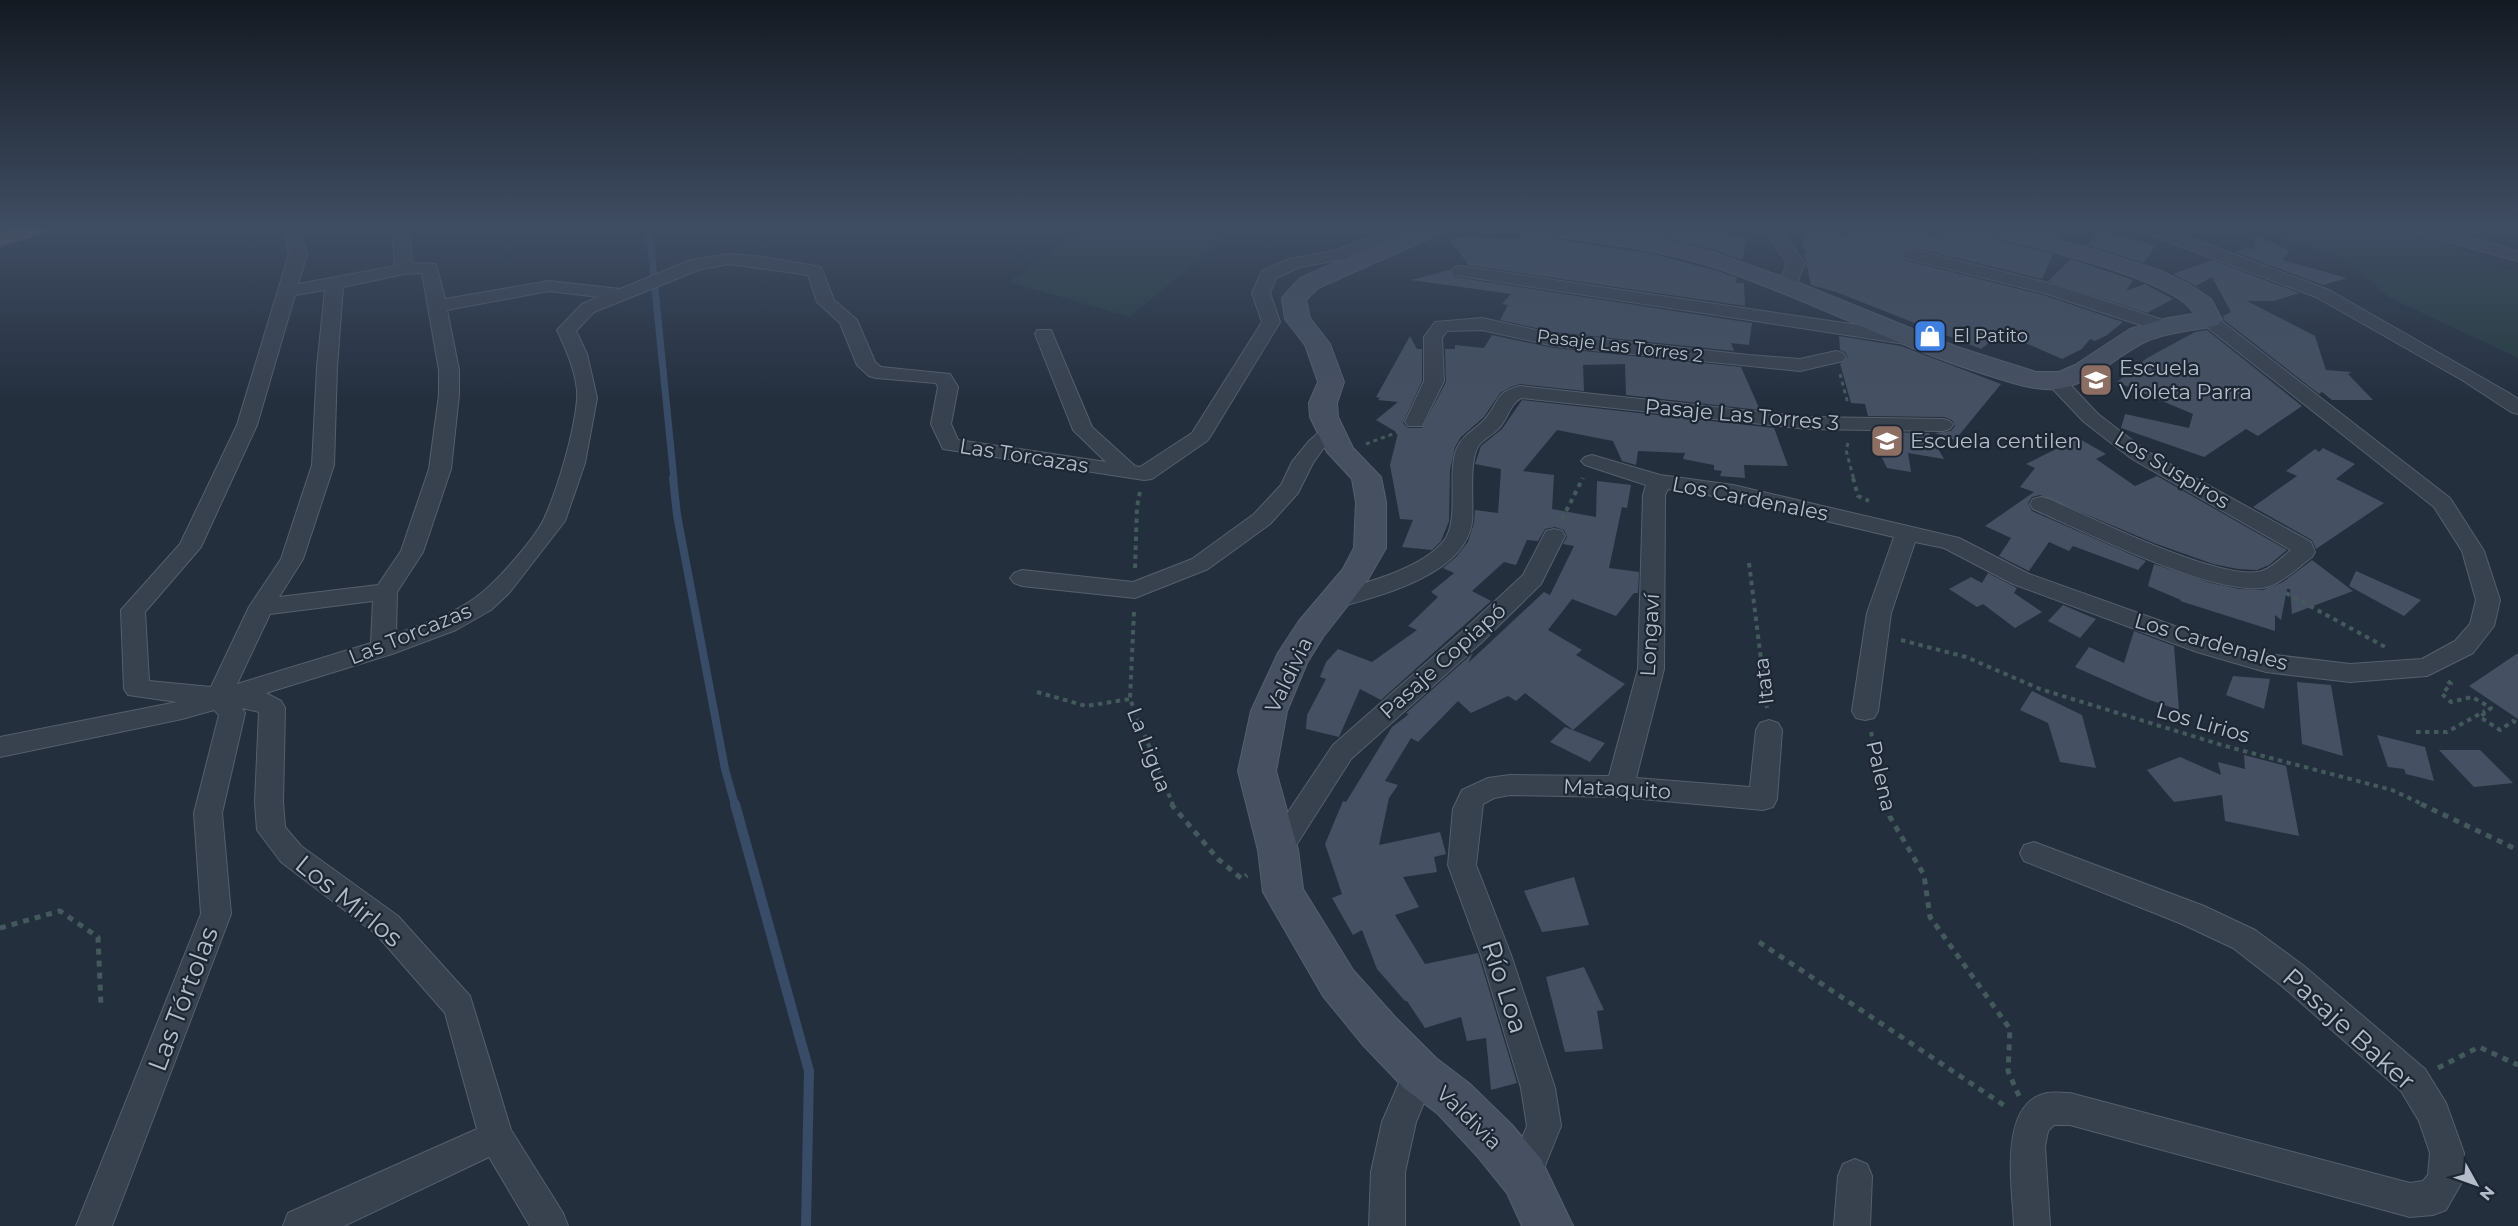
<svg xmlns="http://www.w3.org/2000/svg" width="2518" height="1226" font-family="Montserrat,sans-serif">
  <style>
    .green { fill: #263c3f }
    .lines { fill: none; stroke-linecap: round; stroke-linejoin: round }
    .stream-far2 { stroke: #394c67; stroke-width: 7 }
    .stream-far1 { stroke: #394c67; stroke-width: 8 }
    .stream { stroke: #394c67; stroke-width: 10 }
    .building { fill: #455162 }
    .street-casing { stroke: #565f6c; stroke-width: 2 }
    .secondary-casing { stroke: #565f6c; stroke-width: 2 }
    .highway-casing { stroke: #434c59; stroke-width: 2 }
    .path-far2 { stroke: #44595c; stroke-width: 3; stroke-dasharray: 4 4; stroke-linecap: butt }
    .path-far1 { stroke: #44595c; stroke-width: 4; stroke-dasharray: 4.5 4.5; stroke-linecap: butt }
    .path { stroke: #44595c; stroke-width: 5; stroke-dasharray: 6 6; stroke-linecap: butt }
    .street { fill: #38414e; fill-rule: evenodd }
    .secondary { fill: #465061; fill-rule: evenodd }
    .highway { fill: #746855; fill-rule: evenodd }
    .labels { text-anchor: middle; stroke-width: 4.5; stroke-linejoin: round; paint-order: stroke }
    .far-poi-label { font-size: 18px; fill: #b4bcc9; stroke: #1d2633; text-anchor: start }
    .far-street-label { font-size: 18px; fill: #b4bcc9; stroke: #1d2633 }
    .poi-label { font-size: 21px; fill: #b4bcc9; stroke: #1d2633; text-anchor: start }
    .street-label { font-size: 21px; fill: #b4bcc9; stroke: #1d2633 }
    .near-street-label { font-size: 26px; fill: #b4bcc9; stroke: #1d2633 }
  </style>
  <rect width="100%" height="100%" fill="#242f3e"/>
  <g class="green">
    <path d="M1084,228h152l-106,89 -121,-35z"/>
    <path d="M2241,228c59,0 135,-8 192,10 29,10 55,27 85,34v86l-130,-61 -28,-26 -32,-19z"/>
  </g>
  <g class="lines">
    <path class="stream-far2" d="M649,228l25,252"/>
    <path class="stream-far1" d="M673,478l4,37 48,254 10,36"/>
    <path class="stream" d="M735,804l74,267 -3,155"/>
  </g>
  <g class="building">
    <path d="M1519,228h13l4,7 8,2 110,17 64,17 19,7 -1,5h8l1,23 -278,-41 1,-1 -19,-25 32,-4 1,3 39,1z"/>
    <path d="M1606,228h126l-4,5 19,6 -5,21 -28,-10 -54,-13z"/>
    <path d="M1859,228h21l15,6 13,-6 34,11 1,-11h31l4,7 75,19 -11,25 -130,-32 -7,1 -5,6 4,6 139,35 80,27 -16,13 -12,6 -5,-2 -8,10 -20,10 -57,-25h-4l-20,15 -145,-57 -25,-7 -7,-32 2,1 -7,-25 51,6z"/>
    <path d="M2023,228h41l-4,10z"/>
    <path d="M2102,230l53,16 -11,17 -58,-18z"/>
    <path d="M2256,235l34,16 -8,9 65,18 -24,7 -88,-33 13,-5 6,3z"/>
    <path d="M2071,259l62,21 -7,11 19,-7 28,15 -26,14 -99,-32z"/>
    <path d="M2212,260l87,33 -25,8h-27l68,35 11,34 26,2 -4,2 25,26h-41l-10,-8 -3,2 -95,-74 -1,-4 8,-4 -19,-35 -16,9 -23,-12z"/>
    <path d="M1449,270l5,7 298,46 -3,22 -18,-2 3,8 -180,-19 -54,-12 8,-15 -6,-1 9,-10 -100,-14z"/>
    <path d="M2207,330l95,76 -44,30 -12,-7 -42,28 -83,-29 4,-14 64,14 4,-14 -76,-32 30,-24 48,-26z"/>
    <path d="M1492,335l62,13 187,19 19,43 -134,-15 -1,-31 -42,1 1,26 -64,-7 -9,3 -11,6 -16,24 -23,20 -6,10 -5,23 -1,51 -8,20 -9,9 -30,-3 11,-27 -13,-1 -10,-54 8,-32 -22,-13 22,-18 -20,-2 2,-2 -4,-1 34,-61 7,13h5v32l-19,42 5,5h14l24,-46 -1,-33h10v-4l29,3z"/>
    <path d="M1839,336l62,10 100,38 -46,56 -20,-7 16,-2 4,-5 -3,-6 -8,-3 -76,-1 -3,-12 -14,-1 -10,-36 -1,-3 8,-7 -3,-5 -5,-2z"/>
    <path d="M1522,400l252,28 14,38 -44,-1 1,13 -25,-2 2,-5 -8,-1v-5l-31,-6 2,-6 -47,-2 -2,14 -14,-4 -9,-20 -56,-11 -34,41 31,4 -2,34 44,8 1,-36 34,4 -4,23 -5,-1 -13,61 30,4 -1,21h-4l-18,23 -44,-17 -24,31 34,20 -6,5 49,29 -52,46 -48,-37 -9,8 -8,-5 -37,17 -13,-12 -40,41 -7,-4 -26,43 13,4 -9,13 -10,47 61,-13 6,22 -12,3 3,15 -34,5 16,30 -24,8 30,49 53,-11 39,130 -26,7 -5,-52 -19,3 -6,-24 -36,11 -18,-27h-2l-28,-32 -15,-39 -9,5 -21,-37 10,-4 -17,-50 18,-43 3,1 46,-75 17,-13 -3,-1 67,-60 -5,10 76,-71 6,3 24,-49 -11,-2 4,-7 -3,-7 -9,-3 -10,2 -7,12 -11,-1 -11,25 -12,-3 -32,29 19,10 -110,99 -21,-11 -21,48 -33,-8 1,-14 19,-36 -6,-2 6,-15 12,-13 34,13 45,-32 -9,-4 30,-29 -7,-5 23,-19 -11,-5 13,-11 12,-15 6,-19 1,-13 23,3 3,-44 -26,-5 6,-18 21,-17z"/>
    <path d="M1872,432l57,1 15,26 -36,-6 3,19 -24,-4 -7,-14h-3z"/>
    <path d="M2078,438l28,16 -10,5 39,27 22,-10 130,74 -18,15 -12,5 -19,-1 -25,-5 -59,-21 -114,-48 -8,2 -4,6 4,8 114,50 -8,9 -65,-24 -4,5 -20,-9 -20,29 -30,-15 12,-18 -26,-12 49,-34 -14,-5 15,-19 -9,-4z"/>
    <path d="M2323,448l32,16 -19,15 48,24 -68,46 -4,-9 -59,-33 44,-31 -11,-5 29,-22 4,3z"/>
    <path d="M2312,560l41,31 -61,23 -2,-25h-3l-6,31 -6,-5v16l-95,-30 1,-1 -33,-14 6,-22 57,19 28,6 24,1 20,-8z"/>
    <path d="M2356,571l65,29 -17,16 -55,-30z"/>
    <path d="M1988,573l29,15 -3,5 28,19 -27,16 -32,-24 -6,3 -28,-18 22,-12 11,6z"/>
    <path d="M2063,605l33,14 -16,19 -32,-17z"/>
    <path d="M2134,631l40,15 5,64 -32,-11 -72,-32 14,-20 35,16z"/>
    <path d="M2518,653v66l-49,-33z"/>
    <path d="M2233,676l37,3 -6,30 -38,-14z"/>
    <path d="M2297,682l34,3 12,71 -41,-12z"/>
    <path d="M2032,691l50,24 14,53 -36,-6 -12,-39 -28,-13z"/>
    <path d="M1565,727l40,16 -15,19 -40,-20z"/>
    <path d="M2377,735l48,12 9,34 -28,-7 -2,-5 -16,-2z"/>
    <path d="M2439,750h41l33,33 -39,4z"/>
    <path d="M2244,755l42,11 13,70 -74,-15 -3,-26 -48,7 -27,-32 33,-13 41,18 -3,-13 27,7z"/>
    <path d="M1574,877l15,48 -47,7 -18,-41z"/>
    <path d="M1584,967l20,43 -7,1 6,38 -38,3 -19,-75z"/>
  </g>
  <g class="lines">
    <g class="street-casing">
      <g id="street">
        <path d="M283,228h16l8,26 -9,30 97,-18 -3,-38h16l4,35 24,1 9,35 104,-18 71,8 71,-29 38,-6 34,3 58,10 13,33 23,20 18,42 6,5 69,7 8,13 -7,37 7,16 148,22 -33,-32 -38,-96 2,-4h14l41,97 43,39 5,1 52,-34 70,-111 -10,-29 10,-22 27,-12 45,-8 61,-23h23l-2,4 -72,27 -44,8 -24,11 -6,15 10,29 -70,115 -3,4 -55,38 -8,1 -201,-31 -12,-25 7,-37 -2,-4 -60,-5 -7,-2 -12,-11 -17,-42 -23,-21 -9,-27 -79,-11 -28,5 -107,43 -18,19 11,23 10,44 -12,65 -20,58 -55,71 -19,18 -35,20 -64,24 -126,39 15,8 4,7 -2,94 2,25 16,19 97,70 72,80 41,134 52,83 5,13h-38l-41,-69 -145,69h-61l5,-13 189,-84 -32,-116 -69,-79 -95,-72 -24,-32 -2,-28 4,-90 -17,-4 3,5 -23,100 9,101 -119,312h-36l125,-312 -7,-101 25,-98 -5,-5 -32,9 -182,38v-20l177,-35 -49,-7 -4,-6 -3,-79 59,-66 57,-119 52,-171zM422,273l17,97v25l-10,74 -28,82 -23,34 -99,12 24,-38 31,-94 3,-98 6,-80 61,-13zM325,290l-8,77 -5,98 -31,94 -32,48 -38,80 -62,-6 -4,-69 56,-65 56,-122 38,-130zM549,291l50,6 -17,7 -25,26c9,19 22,48 20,70 -3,34 -19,88 -33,119 -11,22 -49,65 -69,79 -24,17 -52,26 -79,36l1,-42 26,-40 28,-83 8,-74v-25l-12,-60zM373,601l-2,42 -134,41 33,-70z"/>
        <path d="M1763,228h16l26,35 -11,27h-12l-3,-4 8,-23z"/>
        <path d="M2142,228h22l165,62 180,103 9,6v15l-7,-2 -49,-32 -146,-83 -152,-57 -20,-8z"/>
        <path d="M2410,228h27l81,23v10l-106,-29z"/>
        <path d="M1911,249l145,36 116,38 2,4 -2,4h-14l-114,-38 -139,-35 -3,-4 3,-4z"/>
        <path d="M1460,266l452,67 7,2 2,4 -2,4 -7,2 -458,-70 -3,-4 3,-4z"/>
        <path d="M2209,315l6,1 235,182 34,53 16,49 -6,26 -21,27 -46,23 -77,6 -84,-10 -69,-20 -184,-68 -69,-36 -29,-6 -24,71 -13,98 -4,7 -9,2 -9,-2 -4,-7 15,-98 27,-76 -161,-38 -65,-10 -3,6 -1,174 -28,109 114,9 6,-57 4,-7 9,-3 9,3 4,7 -5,69 -4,8 -10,3 -143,-13 -110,-2 -16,3 -11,6 -7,61 35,90 44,133 6,38 -25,62 -12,5 -12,-5 -5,-12 20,-50 -6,-38 -40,-133 -33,-90 5,-56 9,-19 26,-12 22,-3 99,1 29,-107 5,-174 3,-10 -61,-20 -4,-4 4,-4 7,-2 68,20 73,10 226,53 70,36 185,66 52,14 84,10 72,-5 33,-18 15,-17 6,-24 -14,-49 -28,-44 -231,-183 -3,-4 3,-4z"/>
        <path d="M1482,318l72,16 195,21 51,4 36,-8 7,2 3,4 -3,4 -43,10 -246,-25 -72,-16 -35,1 -5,7 2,43 -22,45h-14l-3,-4 19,-41v-44l11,-15z"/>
        <path d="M2056,375l7,2 35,37 48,37 165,91 4,10 -3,5c-15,11 -31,28 -50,31 -53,6 -178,-57 -229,-79l-3,-5 3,-5 8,-2 8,2c43,19 165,79 208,73 12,-1 25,-15 34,-22l-159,-91 -48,-37 -35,-37 -3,-4 3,-4z"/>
        <path d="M1520,386l287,31 136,2 7,2 3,4 -3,4 -7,2 -136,-2 -286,-31c-11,6 -13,20 -21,29 -6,7 -15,11 -21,18 -11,16 -5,58 -7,77 -7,53 -93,74 -136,86l-8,-2 -4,-6 4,-6c33,-10 92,-24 115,-52 18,-22 3,-68 14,-94 6,-14 20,-19 29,-30 14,-17 8,-25 34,-32z"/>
        <path d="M1332,425l7,2 3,4 -19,18 -10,14 -15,30 -28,31 -62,45 -73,29 -113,-12 -8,-3 -4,-5 4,-5 8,-3 111,12 59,-23 62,-45 27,-29 11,-23 17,-21 16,-14z"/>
        <path d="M1554,529l8,2 3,5 -24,48 -59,58 -131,117 -63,99 -10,3 -10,-3 -4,-8 4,-8 65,-97 131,-115 59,-55 23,-44z"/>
        <path d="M2034,842l170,64 51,24 49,36 121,103 21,34 18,50 -1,27 -17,30 -13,5 -23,2 -340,-92h-16l-6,6 -3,15 5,80h-36c-1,-36 -17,-123 33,-133 7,-1 16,0 23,0l340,90 13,-2 5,-6 2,-22 -11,-32 -18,-30 -119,-105 -49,-38 -51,-24 -158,-63 -4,-8 4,-8z"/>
        <path d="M1420,1058l12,4 4,11 -20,49 -11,50v54h-36l2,-54 11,-50 26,-60z"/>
        <path d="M1855,1159l12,5 5,12 -2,50h-36l4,-50 5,-12z"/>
      </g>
    </g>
    <g class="secondary-casing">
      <g id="secondary">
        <path d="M1415,228h30l-3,5 -124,55 -12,12 4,18 20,26 14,38 -7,21 1,14 15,31 28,29 5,25v46l-19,33 -44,56 -16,26 -20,48 -11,60 22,79 5,39 50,81 42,47 41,41 34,26 42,41 29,34 32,67h-51l-15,-33 -29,-36 -40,-43 -34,-26 -41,-43 -40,-49 -60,-104 -5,-42 -20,-79 13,-60 27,-58 21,-32 44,-52 11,-21 2,-46 -4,-23 -25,-27 -17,-35 -1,-14 9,-21 -13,-37 -20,-26 -3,-21 18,-20z"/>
        <path d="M1534,228h58l67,11 54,13 86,31 158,64 79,25h23l16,-7 55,-36 38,-11 26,-4c-15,-35 -176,-71 -215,-81l-3,-5h38l68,18 77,24 31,15 21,14 11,21 -4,5c-24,6 -48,6 -71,16 -32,14 -54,44 -91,48 -25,2 -52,-9 -75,-16 -90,-29 -173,-74 -262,-104 -56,-19 -116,-26 -174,-34l-8,-2z"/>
      </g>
    </g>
    <g class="highway-casing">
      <path id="highway" d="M13,228h35l-3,5 -45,13v-14z"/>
    </g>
    <g class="path-far2">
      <path d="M1840,374l8,30"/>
      <path d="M1848,443l-2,7 8,30"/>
      <path d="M1366,444l32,-12"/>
    </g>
    <g class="path-far1">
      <path d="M1853,478l5,18 11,5"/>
      <path d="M1562,519l21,-41"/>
      <path d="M1749,563l18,145"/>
      <path d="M1135,568l2,-61 3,-15"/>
      <path d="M2286,593l101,55"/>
      <path d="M1134,612l-4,87 43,106"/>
      <path d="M1901,640l65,17 74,32 185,57 167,44 32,15"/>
      <path d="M2448,681l3,3 -9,10 9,8 21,-5 19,11 -11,9 20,13 13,-9 5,3"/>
      <path d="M1037,692l49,14 44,-7"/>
      <path d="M1871,732l16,73"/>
      <path d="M2416,732h31l38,-21"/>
    </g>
    <g class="path">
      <path d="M1171,804l47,55 24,20 5,-4"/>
      <path d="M1887,804l3,13 34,58 6,42 80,112 -2,42 11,25"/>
      <path d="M2421,804l97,46"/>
      <path d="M0,928l60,-17 38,26 3,68"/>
      <path d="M1759,942l249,166"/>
      <path d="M2438,1068l41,-21 39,18"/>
    </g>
    <use href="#street" class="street"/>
    <use href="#secondary" class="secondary"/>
    <use href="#highway" class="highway"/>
  </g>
  <linearGradient id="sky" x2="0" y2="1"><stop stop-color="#141a22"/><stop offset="0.57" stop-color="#3f4d63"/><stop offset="1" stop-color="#3f4d63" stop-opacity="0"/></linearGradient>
  <rect width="2518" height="400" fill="url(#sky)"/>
  <defs>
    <g id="shop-square" transform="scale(1.725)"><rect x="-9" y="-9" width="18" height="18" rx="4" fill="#3f7fe0" stroke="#1d2633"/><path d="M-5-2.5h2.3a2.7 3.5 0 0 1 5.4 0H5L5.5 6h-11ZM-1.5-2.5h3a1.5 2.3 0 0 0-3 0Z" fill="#fff"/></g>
    <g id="school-square" transform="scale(1.725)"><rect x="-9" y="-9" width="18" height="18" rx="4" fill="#8d6e63" stroke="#1d2633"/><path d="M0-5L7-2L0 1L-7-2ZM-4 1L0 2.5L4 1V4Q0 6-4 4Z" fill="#fff"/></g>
  </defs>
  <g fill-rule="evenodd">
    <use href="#shop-square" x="1930" y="336"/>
    <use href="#school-square" x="2096" y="380"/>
    <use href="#school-square" x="1887" y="441"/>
  </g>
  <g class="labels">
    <g class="far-poi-label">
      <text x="1953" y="342">El Patito</text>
    </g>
    <g class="far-street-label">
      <text transform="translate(1620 346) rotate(7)" y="6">Pasaje Las Torres 2</text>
    </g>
    <g class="poi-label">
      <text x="2119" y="375">Escuela<tspan x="2119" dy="24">Violeta Parra</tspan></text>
      <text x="1910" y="448">Escuela centilen</text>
    </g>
    <g class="street-label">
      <text transform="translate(1742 415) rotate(5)" y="7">Pasaje Las Torres 3</text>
      <text transform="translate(1024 456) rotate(9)" y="7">Las Torcazas</text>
      <text transform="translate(2172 470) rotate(31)" y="7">Los Suspiros</text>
      <text transform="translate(1750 499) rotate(11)" y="7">Los Cardenales</text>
      <text transform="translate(410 634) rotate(-22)" y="7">Las Torcazas</text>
      <text transform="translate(1650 635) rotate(-87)" y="7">Longaví</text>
      <text transform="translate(2211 642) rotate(16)" y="7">Los Cardenales</text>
      <text transform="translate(1443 661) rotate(-42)" y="7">Pasaje Copiapó</text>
      <text transform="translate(1289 675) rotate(-64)" y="7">Valdivia</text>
      <text transform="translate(1764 681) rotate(-97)" y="7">Itata</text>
      <text transform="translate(2203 723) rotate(16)" y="7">Los Lirios</text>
      <text transform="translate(1149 750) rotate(69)" y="7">La Ligua</text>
      <text transform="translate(1881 776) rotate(77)" y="7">Palena</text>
      <text transform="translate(1617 789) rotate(3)" y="7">Mataquito</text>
      <text transform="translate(1469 1118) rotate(44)" y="7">Valdivia</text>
    </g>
    <g class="near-street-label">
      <text transform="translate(349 901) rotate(39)" y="9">Los Mirlos</text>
      <text transform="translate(1505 987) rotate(72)" y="9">Río Loa</text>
      <text transform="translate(183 999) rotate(-69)" y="9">Las Tórtolas</text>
      <text transform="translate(2349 1029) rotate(42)" y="9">Pasaje Baker</text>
    </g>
  </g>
  <g transform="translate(2476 1184) rotate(130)" stroke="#1d2633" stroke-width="4.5" paint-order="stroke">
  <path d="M0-4.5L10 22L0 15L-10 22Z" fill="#b4bcc9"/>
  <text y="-9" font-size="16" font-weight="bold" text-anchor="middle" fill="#b4bcc9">N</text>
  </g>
</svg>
